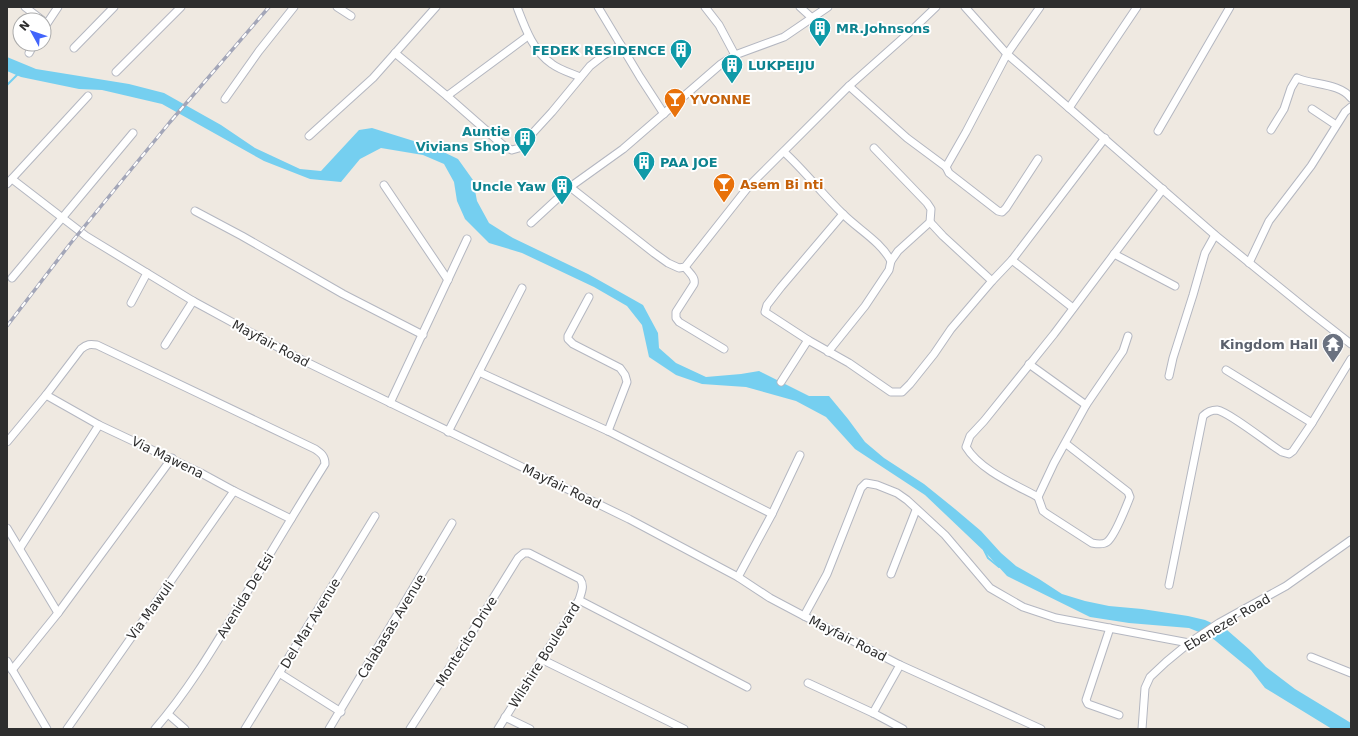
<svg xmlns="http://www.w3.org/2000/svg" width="1358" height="736" font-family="'DejaVu Sans',sans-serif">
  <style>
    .water { fill: #75cff0 }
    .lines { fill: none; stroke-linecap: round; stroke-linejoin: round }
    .stream { stroke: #75cff0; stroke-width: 2 }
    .minor-casing { stroke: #b4b7c1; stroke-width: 9 }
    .minor { stroke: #fff; stroke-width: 7 }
    .rail-casing { stroke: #a3a6b8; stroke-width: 3.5 }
    .rail { stroke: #fff; stroke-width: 2; stroke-dasharray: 6; stroke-linecap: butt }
    .labels { text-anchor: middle; stroke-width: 4; stroke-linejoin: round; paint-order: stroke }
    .culture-label { font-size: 13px; font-weight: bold; fill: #0d838f; stroke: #fff; text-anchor: start }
    .food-label { font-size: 13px; font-weight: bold; fill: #c56008; stroke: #fff; text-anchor: start }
    .street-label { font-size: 13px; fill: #2e2e2e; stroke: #fff }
    .worship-label { font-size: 13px; font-weight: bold; fill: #5b616d; stroke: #fff; text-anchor: end }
  </style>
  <rect width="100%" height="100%" fill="#efe9e1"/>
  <path class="water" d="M7,57l29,12 93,15 35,9 57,32 34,23 45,21 21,2 38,-41 13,-2 61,19 25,12 15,21 4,21 12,22 24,15 75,36 55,31 15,28 1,15 17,15 30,14 35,-3 18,-3 50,25h20l19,23 17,23 19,16 40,26 31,25 26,22 20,22 15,13 23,13 23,15 23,7 24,5 33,3 46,7 17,4 22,10 23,20 16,17 29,22 56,34v6h-19l-67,-41 -14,-18 -40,-33 -22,-9 -60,-5 -39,-6 -83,-41 -21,-23 -61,-58 -70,-46 -29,-32 -30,-16 -50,-14 -44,-3 -26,-9 -27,-18 -7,-32 -15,-19 -33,-19 -72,-34 -33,-10 -24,-24 -8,-18 -3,-19 -10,-18 -21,-9 -42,-7 -21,11 -19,23 -31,-3 -46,-18 -102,-57 -60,-14 -23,-1 -58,-12 -14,-6z"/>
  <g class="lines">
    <g class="stream">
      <path d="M7,85l12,-12"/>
      <path d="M984,550l4,8 11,9"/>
    </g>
    <g class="minor-casing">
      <g id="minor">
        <path d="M25,7l17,13"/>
        <path d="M337,7l14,9"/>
        <path d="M517,7c8,21 16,44 35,57 8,6 19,9 28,13"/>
        <path d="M598,7l42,70 24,37"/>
        <path d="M705,7l14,18 16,30"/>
        <path d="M800,7l12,11"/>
        <path d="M828,7l-44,30 -49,18 -14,9 -98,85 -53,38 84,66 14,10 11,5 6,-1 64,-81 100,-100 63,-56 24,-23"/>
        <path d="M965,7l42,47 208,181 95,77 41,32"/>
        <path d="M44,28l14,-21"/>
        <path d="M74,48l40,-41"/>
        <path d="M29,53l5,-9"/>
        <path d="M395,53l52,43 58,51 7,3 7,-2 33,-36 38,-46 14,-11 17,-10"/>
        <path d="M116,72l65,-65"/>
        <path d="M849,86l58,52 39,29"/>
        <path d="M447,96l81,-60"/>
        <path d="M225,99l34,-48 35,-44"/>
        <path d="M1069,108l68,-101"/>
        <path d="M1312,109l24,16"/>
        <path d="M1271,130l13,-21 7,-21 6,-10c16,7 43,5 54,20"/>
        <path d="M1158,131l72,-124"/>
        <path d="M309,136l64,-58 63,-71"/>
        <path d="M784,152c21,19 38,42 59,62 16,16 37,27 48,47"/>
        <path d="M1038,159l-32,49 -4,4 -4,-1 -49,-38 -3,-6 20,-35 41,-78 33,-47"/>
        <path d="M12,179l74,57 107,65 103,56 333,162 109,58 32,21 34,18 96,49 141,64"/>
        <path d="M7,184l81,-88"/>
        <path d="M384,185l64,95"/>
        <path d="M195,211l47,25 101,58 80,41"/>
        <path d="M843,214l-62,73 -14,18 -2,7 43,28 41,23 42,29h11l8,-8 24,-30 17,-25 41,-48 20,-21 93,-122"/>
        <path d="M930,222l13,14 49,45"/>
        <path d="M531,223l39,-36"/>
        <path d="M1114,254l61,32"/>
        <path d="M1012,260l61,48"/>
        <path d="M1249,263l20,-42 42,-55 34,-54 6,-5"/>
        <path d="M685,267c4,6 11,10 9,17l-18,28v6l3,4 45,27"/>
        <path d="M12,278l121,-145"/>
        <path d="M589,297l-21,39v3l5,5 47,24 5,7 2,7 -19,49"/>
        <path d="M131,303l16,-30"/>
        <path d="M165,345l28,-44"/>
        <path d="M828,352l37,-46 24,-36 2,-9 7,-10 32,-29 1,-13 -4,-6 -53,-55"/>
        <path d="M1029,364l57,41"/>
        <path d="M1226,370l86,53"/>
        <path d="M479,372l129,59 164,83"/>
        <path d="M1169,376l4,-18 20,-63 12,-42 10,-18"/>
        <path d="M781,382l27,-42"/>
        <path d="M46,395l53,30 102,48 33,18 57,28"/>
        <path d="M390,403l77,-164"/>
        <path d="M448,432l74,-144"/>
        <path d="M7,442l39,-47 35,-46c6,-5 9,-5 16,-4l218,104c6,4 10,7 10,15 -29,46 -57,93 -85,140 -26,43 -52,87 -85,125"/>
        <path d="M1065,443l63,49 2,5c-4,10 -15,39 -23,45 -4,3 -10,2 -15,1l-45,-29 -4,-3 -5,-14 16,-34 32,-58 37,-54 5,-15"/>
        <path d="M1038,497c-24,-13 -58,-27 -72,-50l4,-11 14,-15 70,-87 109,-145"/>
        <path d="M7,528l51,85"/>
        <path d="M20,548l79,-123"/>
        <path d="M891,574l25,-64"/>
        <path d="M738,577l34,-63 28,-59"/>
        <path d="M1169,585l34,-169c4,-4 8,-6 14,-6 12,2 52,34 65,42l7,2 4,-3 19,-28 39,-64"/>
        <path d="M579,600l168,87"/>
        <path d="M804,616l23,-42 34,-86 5,-5 11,2 20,8 10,7 38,35 45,53 33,19 33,11 133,25"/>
        <path d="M1110,628l-24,72 2,4 31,11"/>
        <path d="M1311,657l40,16"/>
        <path d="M541,659l143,70"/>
        <path d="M7,661l40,68"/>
        <path d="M12,670l46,-57 114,-155"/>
        <path d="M279,673l62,39"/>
        <path d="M808,683l65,30 30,16"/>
        <path d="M873,713l27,-48"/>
        <path d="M168,714l17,15"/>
        <path d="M505,717l25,12"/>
        <path d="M67,729l167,-238"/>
        <path d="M245,729l130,-213"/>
        <path d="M329,729l123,-206"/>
        <path d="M410,729l56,-87 52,-84 6,-5h5l51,26c5,7 1,14 -1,21l-81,129"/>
        <path d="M1142,729l3,-41 5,-11 16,-15 23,-19 30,-20 67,-37 65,-46"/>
      </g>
    </g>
    <use href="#minor" class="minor"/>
    <g class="rail-casing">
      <path id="rail" d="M7,326l63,-82 100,-122 99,-115"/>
    </g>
    <use href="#rail" class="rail"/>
  </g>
  <defs>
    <g id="building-pin" transform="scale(1.15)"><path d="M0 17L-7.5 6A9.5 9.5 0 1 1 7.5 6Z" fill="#0f9aa8" stroke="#fff"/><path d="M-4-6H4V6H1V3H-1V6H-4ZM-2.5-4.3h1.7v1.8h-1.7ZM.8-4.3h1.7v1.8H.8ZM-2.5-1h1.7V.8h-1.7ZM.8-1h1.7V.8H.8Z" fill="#fff"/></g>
    <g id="bar-pin" transform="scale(1.15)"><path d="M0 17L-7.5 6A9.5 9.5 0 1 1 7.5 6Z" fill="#e8710a" stroke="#fff"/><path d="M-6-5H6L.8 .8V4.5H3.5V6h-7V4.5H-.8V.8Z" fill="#fff"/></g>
    <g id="temple-pin" transform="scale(1.15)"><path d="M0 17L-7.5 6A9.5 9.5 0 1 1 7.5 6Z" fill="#6b7280" stroke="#fff"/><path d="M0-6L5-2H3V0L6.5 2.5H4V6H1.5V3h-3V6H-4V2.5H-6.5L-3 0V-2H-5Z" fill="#fff"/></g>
  </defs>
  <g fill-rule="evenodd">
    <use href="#building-pin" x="820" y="28"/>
    <use href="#building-pin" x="681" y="50"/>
    <use href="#building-pin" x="732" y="65"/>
    <use href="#bar-pin" x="675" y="99"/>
    <use href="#building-pin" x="525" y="138"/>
    <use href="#building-pin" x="644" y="162"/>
    <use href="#bar-pin" x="724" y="184"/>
    <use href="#building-pin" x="562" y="186"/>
    <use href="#temple-pin" x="1333" y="344"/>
  </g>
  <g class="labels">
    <g class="culture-label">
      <text x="836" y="33">MR.Johnsons</text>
      <text x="666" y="55" text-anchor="end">FEDEK RESIDENCE</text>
      <text x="748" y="70">LUKPEIJU</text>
      <text x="510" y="136" text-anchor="end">Auntie<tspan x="510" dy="15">Vivians Shop</tspan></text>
      <text x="660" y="167">PAA JOE</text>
      <text x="546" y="191" text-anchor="end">Uncle Yaw</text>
    </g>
    <g class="food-label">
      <text x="690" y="104">YVONNE</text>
      <text x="740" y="189">Asem Bi nti</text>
    </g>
    <g class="street-label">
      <text transform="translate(271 343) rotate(28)" y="5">Mayfair Road</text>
      <text transform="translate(168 457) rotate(26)" y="5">Via Mawena</text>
      <text transform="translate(562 486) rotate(26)" y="5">Mayfair Road</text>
      <text transform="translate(245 595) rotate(-59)" y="5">Avenida De Esi</text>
      <text transform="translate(150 610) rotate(-54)" y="5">Via Mawuli</text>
      <text transform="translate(1227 622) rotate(-31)" y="5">Ebenezer Road</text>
      <text transform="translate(310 623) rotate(-59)" y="5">Del Mar Avenue</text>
      <text transform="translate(391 626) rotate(-59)" y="5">Calabasas Avenue</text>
      <text transform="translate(848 638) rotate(27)" y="5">Mayfair Road</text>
      <text transform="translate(466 641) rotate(-58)" y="5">Montecito Drive</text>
      <text transform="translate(544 655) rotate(-58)" y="5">Wilshire Boulevard</text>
    </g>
    <g class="worship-label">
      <text x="1318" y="349">Kingdom Hall</text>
    </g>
  </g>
  <rect width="1358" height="736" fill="none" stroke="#2e2e2e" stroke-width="16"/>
  <g transform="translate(32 32) rotate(310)"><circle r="19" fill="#ffffff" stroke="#ababab"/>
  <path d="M0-3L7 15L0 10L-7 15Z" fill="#4264fb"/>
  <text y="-6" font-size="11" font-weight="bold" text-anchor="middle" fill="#2e2e2e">N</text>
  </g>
</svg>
